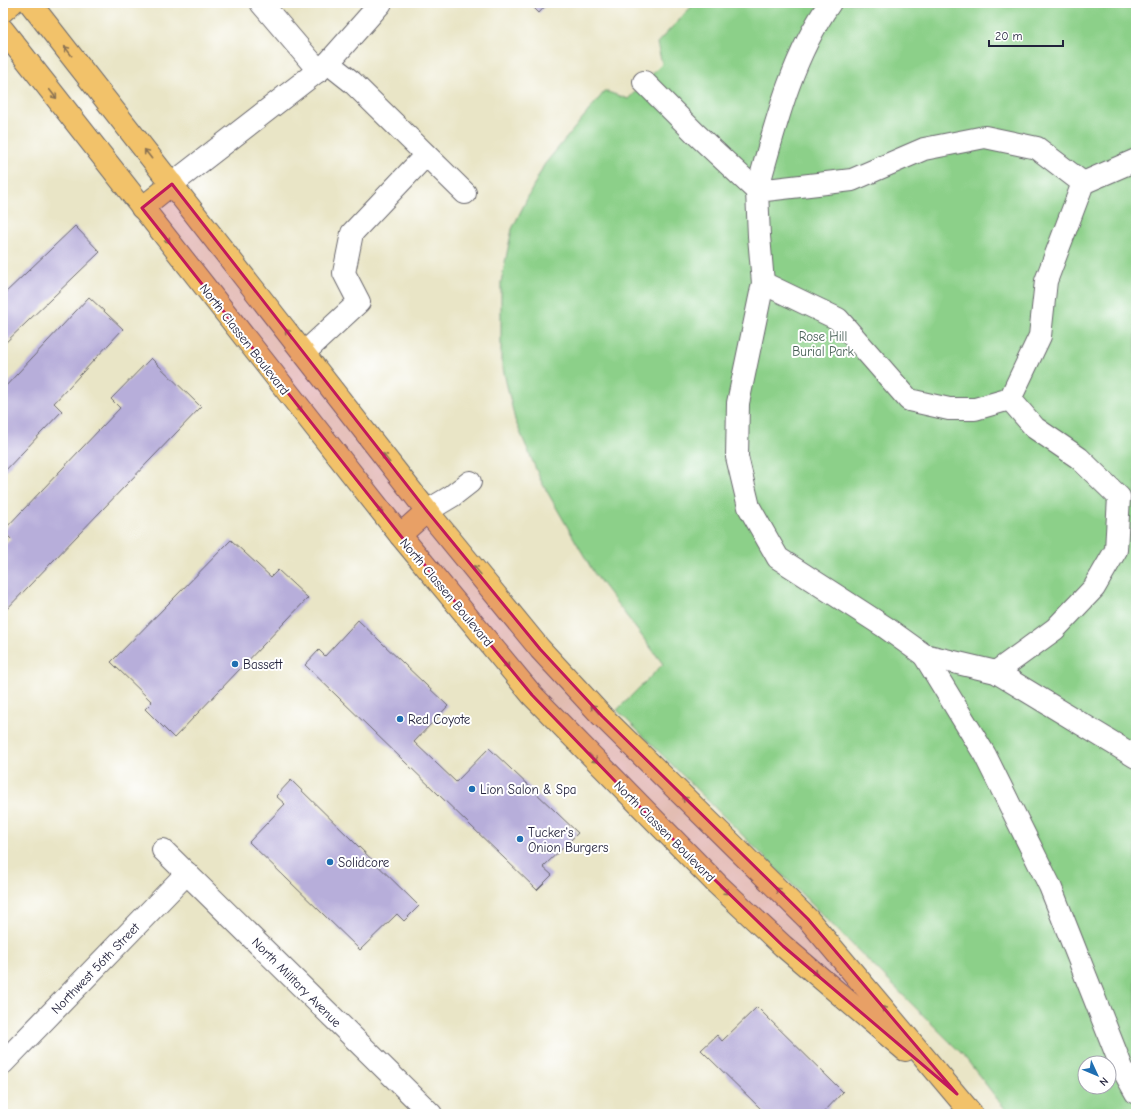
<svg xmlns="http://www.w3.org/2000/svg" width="1139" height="1117" font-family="'Comic Neue',sans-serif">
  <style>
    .green { fill: #8cd089; stroke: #577962; fill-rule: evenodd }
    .building { fill: #b7aeda }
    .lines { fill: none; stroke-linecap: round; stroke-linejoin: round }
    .minor-casing { stroke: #68666c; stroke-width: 24 }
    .major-casing { stroke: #68666c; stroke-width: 24 }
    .minor { stroke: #fff; stroke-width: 22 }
    .major { stroke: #f2c26a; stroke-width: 22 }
    .oneway { stroke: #8a7252 }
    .marked { fill: #c2185b; fill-opacity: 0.2; stroke: #c2185b; stroke-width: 3; stroke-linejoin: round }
    .poi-dot { fill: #1f6fb2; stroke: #fff; stroke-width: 1.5 }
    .labels { text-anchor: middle; stroke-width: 4; stroke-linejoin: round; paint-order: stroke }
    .park-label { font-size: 13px; fill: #475f56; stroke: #fff }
    .street-label { font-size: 13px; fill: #22223b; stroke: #fff }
    .poi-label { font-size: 13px; fill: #22223b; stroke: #fff; text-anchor: start }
  </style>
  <rect width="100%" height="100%" fill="#fff"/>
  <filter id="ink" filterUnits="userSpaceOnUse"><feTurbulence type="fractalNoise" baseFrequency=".025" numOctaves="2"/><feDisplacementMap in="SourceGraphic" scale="8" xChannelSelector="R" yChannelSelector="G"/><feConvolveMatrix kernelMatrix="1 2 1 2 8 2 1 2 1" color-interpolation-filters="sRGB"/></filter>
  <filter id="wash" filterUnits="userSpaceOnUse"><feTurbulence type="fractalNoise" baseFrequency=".012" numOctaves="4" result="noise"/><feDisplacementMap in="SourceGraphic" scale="16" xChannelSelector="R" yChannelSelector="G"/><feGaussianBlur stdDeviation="0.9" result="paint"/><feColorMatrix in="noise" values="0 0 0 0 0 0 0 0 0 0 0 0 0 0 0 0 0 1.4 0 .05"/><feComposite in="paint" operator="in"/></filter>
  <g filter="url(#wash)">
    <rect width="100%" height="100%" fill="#e9e5c6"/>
    <path class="green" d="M695,3h441v1111h-127l-46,-59 -346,-345 46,-46 -69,-91 -53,-92 -26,-61 -14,-60v-78l11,-53 32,-64 61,-74 23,8 34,-35 -5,-21zM1085,1063h24v24h-24z"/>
    <g id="blocks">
      <g class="building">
        <path d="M529,3h19l-9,10z"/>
        <path d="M75,226l25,26 -97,93v-50z"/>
        <path d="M89,297l34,32 -69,74 8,8 -59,62v-84z"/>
        <path d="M151,358l50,49 -198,206v-66l8,-8 -8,-8 117,-123 -9,-9z"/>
        <path d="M231,540l40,37 7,-7 30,28 -134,140 -29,-29 7,-7 -41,-40z"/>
        <path d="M358,620l90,86 -34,36 42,40 33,-34 89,85 -35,34 9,8 -15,15 -232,-225 14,-15 6,6z"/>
        <path d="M291,780l128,126 -15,15 -7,-7 -37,36 -111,-108 36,-38 -9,-8z"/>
        <path d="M757,1007l86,85 -21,22h-56l-65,-64 16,-15 5,6z"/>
      </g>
    </g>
  </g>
  <g filter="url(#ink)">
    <use href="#blocks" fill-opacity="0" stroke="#68666c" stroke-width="1"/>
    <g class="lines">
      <g class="minor-casing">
        <g id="minor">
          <path d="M261,3l58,68"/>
          <path d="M328,63l24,19 113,111"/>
          <path d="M644,82l51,51 62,58c18,-65 34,-132 73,-188"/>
          <path d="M1083,183l-46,-35 -52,-11 -61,12 -72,31 -95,11 2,45 4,47 -25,120 -1,54 12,50 29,51 107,69 39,28 72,17 140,85"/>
          <path d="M172,184l156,-121 53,-60"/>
          <path d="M763,283l75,36 71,81 40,9h26l35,-10"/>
          <path d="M304,353l55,-51 -15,-29 8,-40 74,-78"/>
          <path d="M1010,399l30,-63 6,-55 37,-98 53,-23"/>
          <path d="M427,511l25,-15 18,-14"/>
          <path d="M924,655l61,100 65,131 72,182 14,25"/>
          <path d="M996,672l59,-43 39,-41 22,-38 3,-53 -40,-39 -44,-30 -25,-29"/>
          <path d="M163,850l268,264"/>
          <path d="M3,1063l184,-190"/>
        </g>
      </g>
      <g class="major-casing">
        <g id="major">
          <path d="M30,3l397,508 113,138 62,67 206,203 164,195"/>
          <path d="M3,11l9,-8"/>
          <path d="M3,30l397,505 132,160 185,189 66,62 122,104"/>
          <path d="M142,208l30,-24"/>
          <path d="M400,535l27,-24"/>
        </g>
      </g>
      <use href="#minor" class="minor"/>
      <use href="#major" class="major"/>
    </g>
    <defs><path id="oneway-shaft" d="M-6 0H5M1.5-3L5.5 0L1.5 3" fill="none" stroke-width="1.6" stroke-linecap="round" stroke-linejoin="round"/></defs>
    <g class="oneway">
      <use href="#oneway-shaft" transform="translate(68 51) rotate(-128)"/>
      <use href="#oneway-shaft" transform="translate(53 94) rotate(52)"/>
      <use href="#oneway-shaft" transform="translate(148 154) rotate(-128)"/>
      <use href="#oneway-shaft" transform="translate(166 238) rotate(52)"/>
      <use href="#oneway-shaft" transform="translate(289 334) rotate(-128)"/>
      <use href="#oneway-shaft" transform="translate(298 407) rotate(52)"/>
      <use href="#oneway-shaft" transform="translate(386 458) rotate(-128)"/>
      <use href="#oneway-shaft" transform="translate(379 509) rotate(52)"/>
      <use href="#oneway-shaft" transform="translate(477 570) rotate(-130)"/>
      <use href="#oneway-shaft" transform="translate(505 663) rotate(50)"/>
      <use href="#oneway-shaft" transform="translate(595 709) rotate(-132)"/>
      <use href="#oneway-shaft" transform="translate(593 758) rotate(46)"/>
      <use href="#oneway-shaft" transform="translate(687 801) rotate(-136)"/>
      <use href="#oneway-shaft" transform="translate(724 890) rotate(43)"/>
      <use href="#oneway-shaft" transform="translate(780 892) rotate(-136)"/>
      <use href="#oneway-shaft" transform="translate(813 971) rotate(40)"/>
      <use href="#oneway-shaft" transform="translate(886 1011) rotate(-130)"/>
    </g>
  </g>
  <path class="marked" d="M172,184l255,327 113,138 62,67 206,203 149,175 -174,-148 -140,-136 -111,-115 -132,-160 -258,-327z"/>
  <g class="poi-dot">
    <circle cx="235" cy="664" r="4"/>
    <circle cx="400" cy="719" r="4"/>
    <circle cx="472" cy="789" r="4"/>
    <circle cx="520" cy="839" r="4"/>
    <circle cx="330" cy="862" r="4"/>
  </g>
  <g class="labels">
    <g class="park-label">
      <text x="823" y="341">Rose Hill<tspan x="823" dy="15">Burial Park</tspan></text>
    </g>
    <g class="street-label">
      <text transform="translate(245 339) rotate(52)" y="5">North Classen Boulevard</text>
      <text transform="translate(447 592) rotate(50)" y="5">North Classen Boulevard</text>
      <text transform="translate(665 831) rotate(45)" y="5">North Classen Boulevard</text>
      <text transform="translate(95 968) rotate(-46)" y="5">Northwest 56th Street</text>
      <text transform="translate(297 982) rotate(45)" y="5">North Military Avenue</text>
    </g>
    <g class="poi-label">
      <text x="243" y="669">Bassett</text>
      <text x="408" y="724">Red Coyote</text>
      <text x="480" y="794">Lion Salon &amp; Spa</text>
      <text x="528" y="837">Tucker's<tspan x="528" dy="15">Onion Burgers</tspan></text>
      <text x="338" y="867">Solidcore</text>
    </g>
  </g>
  <rect width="1139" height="1117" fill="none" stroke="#fff" stroke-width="16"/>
  <g transform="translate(1097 1075) rotate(134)"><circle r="19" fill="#ffffff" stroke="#a7a7b1"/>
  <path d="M0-3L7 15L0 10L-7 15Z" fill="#1f6fb2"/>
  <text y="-6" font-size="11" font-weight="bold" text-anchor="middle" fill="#22223b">N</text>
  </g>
  <path d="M989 40v6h74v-6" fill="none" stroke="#22223b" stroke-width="2"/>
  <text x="995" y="40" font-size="12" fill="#22223b" stroke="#ffffff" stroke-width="3" paint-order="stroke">20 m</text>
</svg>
